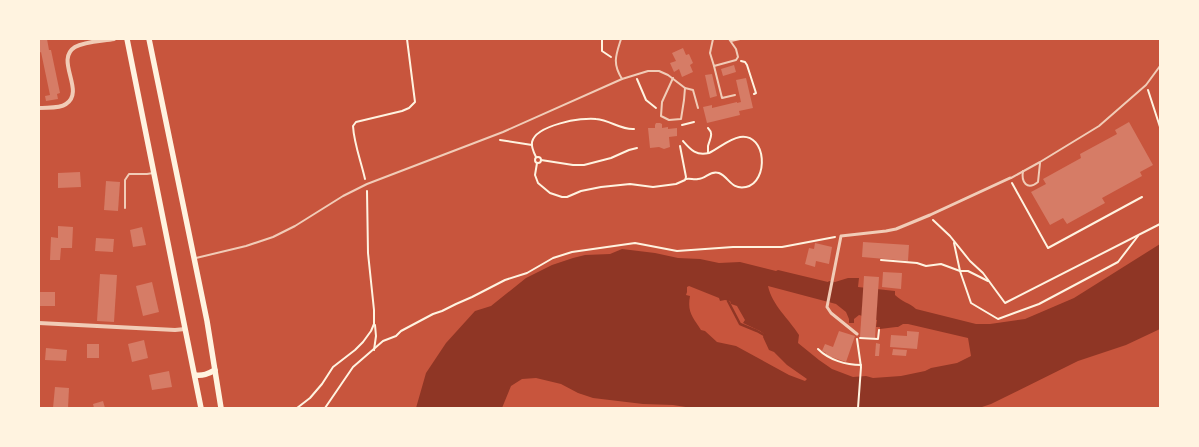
<svg xmlns="http://www.w3.org/2000/svg" width="1199" height="447" font-family="'DM Sans',sans-serif">
  <style>
    .water { fill: #8f3625; fill-rule: evenodd }
    .lines { fill: none; stroke-linecap: round; stroke-linejoin: round }
    .stream { stroke: #8f3625; stroke-width: 2.5 }
    .building { fill: #d67c66 }
    .path { stroke: #fff3e0; stroke-width: 2 }
    .service { stroke: #f1ccb7; stroke-width: 2 }
    .pedestrian { stroke: #f1ccb7; stroke-width: 3 }
    .minor { stroke: #f1ccb7; stroke-width: 4 }
    .secondary { stroke: #fff3e0; stroke-width: 5.5 }
  </style>
  <rect width="100%" height="100%" fill="#c8553d"/>
  <path class="water" d="M1160,244v85l-34,16 -48,16 -87,43 -12,4h-287l-19,-3 -30,-1 -50,-6 -15,-5 -17,-9 -25,-6 -14,1 -11,7 -9,22h-86l10,-35 20,-30 29,-32 16,-5 35,-28 26,-13 21,-7 12,-3 25,-1 12,-5 33,4 23,5 22,1 19,4 21,-1 36,9 2,-1 50,12 1,-1 6,1 13,-4h11l-1,9 37,4v4c7,7 15,8 21,14l60,15h14l35,-5 49,-21zM689,286l30,12 1,3 5,-1 5,1 1,3 6,2 8,14 -2,3 17,8 4,3 -1,3 6,13 5,2 13,13 20,14 -2,2 -16,-6 -53,-29 -19,-4 -12,-11 -4,-1c-8,-13 -14,-17 -11,-34l-4,-1 1,-3v-5zM768,286l68,18 10,8 3,7v4h5v-4l5,-4 18,5 -1,7h4v2l16,-2h2l5,-3h5l60,14 3,18 -14,7 -26,5 -6,3 -24,5 -28,2 -7,-2 -13,1 -21,-8 -13,-9 -21,-17 1,-8c-10,-16 -27,-30 -31,-49z"/>
  <g class="lines">
    <path class="stream" d="M728,301l12,23 17,7 7,4"/>
  </g>
  <g class="building">
    <path d="M39,39h8l2,11h2l9,43 -3,1 1,5 -12,2 -1,-5 5,-1 -9,-43 -2,1z"/>
    <path d="M683,48l3,7 3,-1 4,9 -3,2 3,7 -11,5 -3,-8 -5,3 -4,-9 6,-2 -4,-8z"/>
    <path d="M734,65l2,7 -13,4 -2,-7z"/>
    <path d="M712,74l5,22 -7,2 -5,-23z"/>
    <path d="M746,78l7,30 -14,3 1,4 -33,8 -4,-16 9,-2v3l25,-6v1l4,-1 -5,-22z"/>
    <path d="M1129,122l24,43 -13,7 2,4 -40,22 3,5 -38,21 -4,-6 -13,7 -19,-33 15,-8 -3,-5 38,-21 -1,-4 37,-20 -2,-4z"/>
    <path d="M656,123h4l2,1v4l6,-1v2l9,-1v8l-8,1 1,10 -6,2 -5,-2 -9,1 -2,-20h7v-3z"/>
    <path d="M80,172l1,15 -23,1v-15z"/>
    <path d="M106,181l14,1 -2,29 -14,-1z"/>
    <path d="M58,226l15,1 -1,21h-11l-1,12h-10l1,-23 7,1z"/>
    <path d="M142,227l4,18 -13,2 -3,-17z"/>
    <path d="M96,238l18,1 -1,13 -18,-1z"/>
    <path d="M863,242l46,3 -1,16 -46,-4z"/>
    <path d="M815,243l17,4 -3,17 -13,-3 -1,6 -10,-3 4,-16 5,1z"/>
    <path d="M883,272l19,1 -1,16 -19,-2z"/>
    <path d="M100,274l17,1 -3,47 -17,-1z"/>
    <path d="M864,276l15,1 -4,61 -15,-1z"/>
    <path d="M152,282l7,30 -16,4 -7,-30z"/>
    <rect x="40" y="292" width="15" height="14"/>
    <path d="M839,331l16,5 -9,26 -21,-7 1,-2 -4,-2 3,-7 8,3z"/>
    <path d="M907,331l12,1 -2,17 -27,-2 1,-12 16,1z"/>
    <path d="M144,340l4,18 -16,4 -4,-18z"/>
    <path d="M876,343l4,1 -1,12h-4z"/>
    <rect x="87" y="344" width="12" height="14"/>
    <path d="M46,348l21,2 -1,11 -21,-1z"/>
    <path d="M893,349l14,1 -1,6 -14,-1z"/>
    <path d="M169,371l3,16 -20,3 -3,-15z"/>
    <path d="M55,387l14,1 -1,20h-15z"/>
    <path d="M103,401l2,7h-11l-1,-4z"/>
  </g>
  <g class="lines">
    <g class="path">
      <path d="M602,39v12l9,6"/>
      <path d="M741,61l4,1 2,3 9,28 -2,1"/>
      <path d="M637,79l9,21 10,8"/>
      <path d="M1148,90l12,37"/>
      <path d="M682,125l12,-3"/>
      <path d="M708,128c6,6 2,10 0,18 0,1 0,6 0,7"/>
      <path d="M500,140l32,5"/>
      <path d="M683,141c8,9 13,15 26,12 10,-5 20,-14 31,-16 27,-4 29,45 6,50 -15,3 -17,-10 -27,-14 -9,-3 -13,6 -21,6 -4,1 -8,-1 -12,0"/>
      <circle cx="538" cy="160" r="3"/>
      <path d="M536,157c-2,-4 -5,-10 -4,-15 4,-17 50,-25 64,-23 14,1 25,11 38,10"/>
      <path d="M541,160l32,5h11l27,-7 18,-8 8,-2"/>
      <path d="M537,163l-2,12 3,8 12,10 12,4h5l14,-6 20,-4 29,-3 23,3 23,-3 9,-4 1,-3 -6,-31"/>
      <path d="M365,179c-4,-18 -11,-35 -12,-53l3,-4 46,-11 7,-3 6,-6 -8,-63"/>
      <path d="M1012,183l36,65 94,-51"/>
      <path d="M933,220l17,16 20,25 13,12 22,30 155,-79"/>
      <path d="M954,243l6,28 11,32 27,16 41,-15 79,-42 20,-26"/>
      <path d="M881,260l36,3 9,3 15,-2 19,7h8l20,10"/>
      <path d="M860,338l18,1 1,-9"/>
      <path d="M857,339l4,28 -3,41"/>
      <path d="M818,349c11,11 28,16 43,16"/>
      <path d="M374,350l2,-14 -1,-11"/>
      <path d="M297,408l13,-10 12,-14 11,-17 22,-17 8,-8 8,-11 3,-7v-14l-6,-57 -1,-62"/>
      <path d="M325,408l28,-41 30,-26 13,-5 5,-5 32,-17 9,-3 14,-7 16,-7 33,-17 22,-7 26,-15 19,-6 63,-9 42,8 56,-4h49l53,-10"/>
    </g>
    <g class="service">
      <path d="M621,39c-5,16 -9,24 1,40l26,-8h11l9,4 17,13 8,2 5,18"/>
      <path d="M713,39l-3,14 4,13 22,-6 2,-3 -2,-8 -7,-10"/>
      <path d="M731,41l9,-2"/>
      <path d="M714,66l8,32 13,-3"/>
      <path d="M673,78l-11,24 -1,14 8,4 12,-1 3,-19 1,-12"/>
      <path d="M1023,171c-2,11 4,20 15,11l2,-19"/>
      <path d="M1011,178l29,-16 59,-36 47,-41 14,-19"/>
      <path d="M125,208v-28l4,-6h18l6,-1"/>
      <path d="M196,258l50,-12 27,-9 22,-11 48,-30 24,-12 136,-52 119,-53"/>
    </g>
    <path class="pedestrian" d="M857,334l-26,-21 -4,-6 14,-71 45,-5 10,-2 34,-14 80,-37"/>
    <g class="minor">
      <path d="M39,108c8,-1 20,1 27,-4 20,-13 -12,-44 9,-57 10,-6 28,-6 39,-8"/>
      <path d="M39,323l136,7 10,-1"/>
    </g>
    <g class="secondary">
      <path d="M127,39l74,369"/>
      <path d="M149,39l58,282 14,87"/>
      <path d="M195,375c8,1 13,-1 20,-5"/>
    </g>
  </g>
  <rect width="1199" height="447" fill="none" stroke="#fff3e0" stroke-width="80"/>
</svg>
